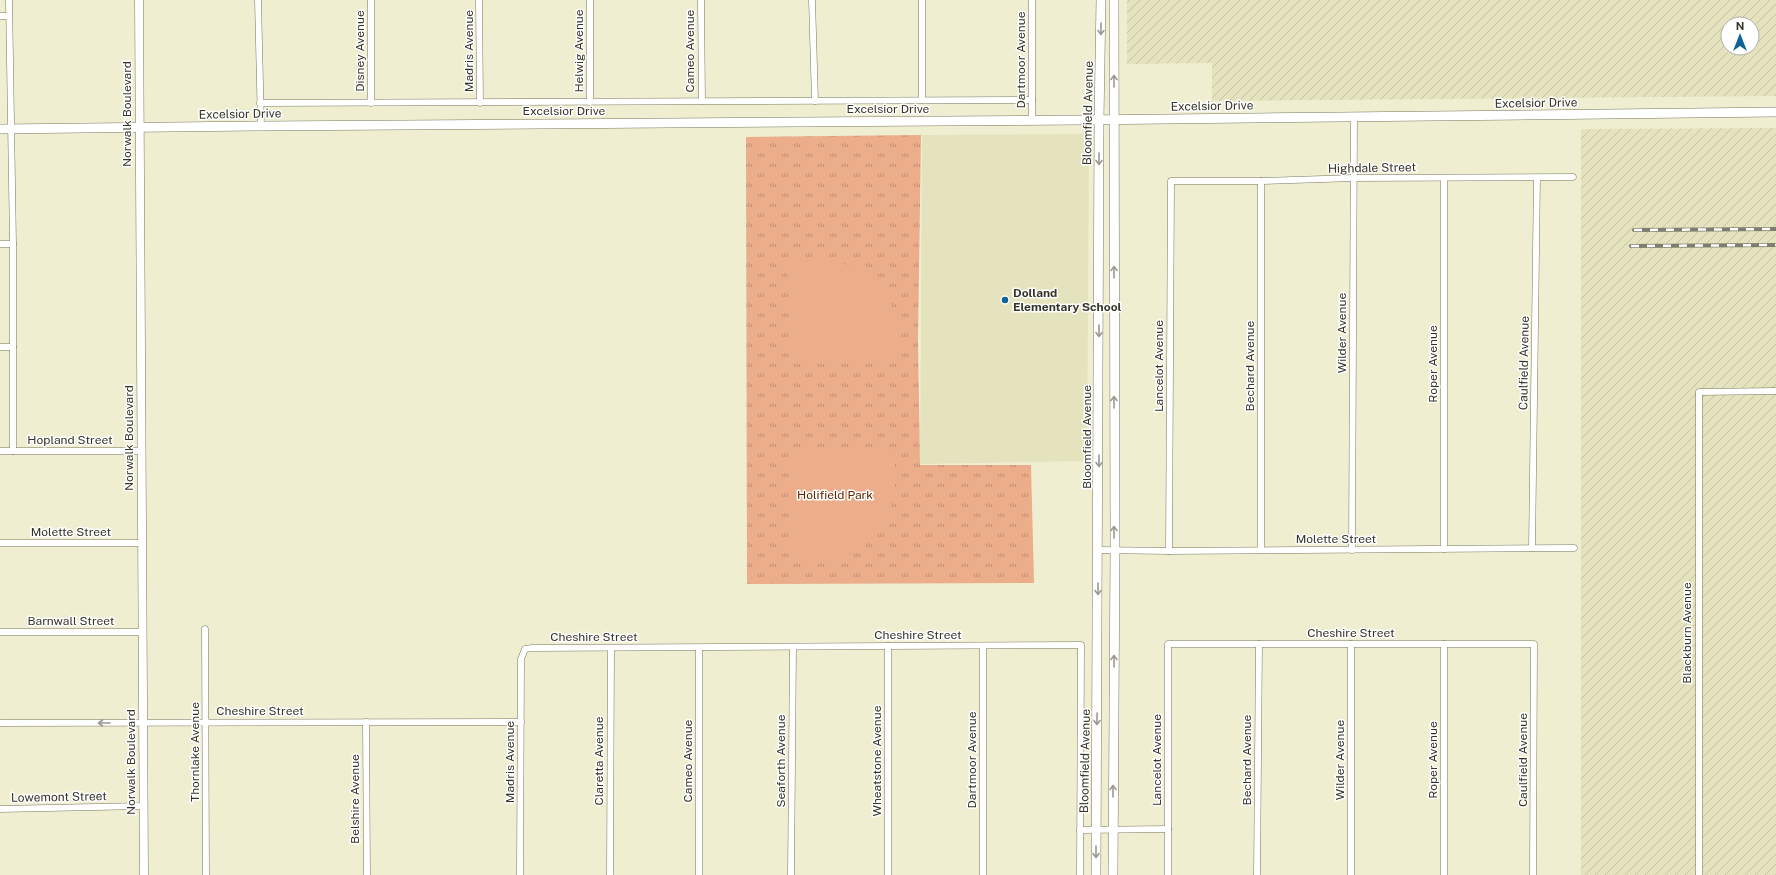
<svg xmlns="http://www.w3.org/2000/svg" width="1776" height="875" font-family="'Public Sans',sans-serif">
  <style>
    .built { fill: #e4e3be }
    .industrial { fill: url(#industrial-furrows); fill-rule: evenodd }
    .grass { fill: url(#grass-tufts) }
    .pitch { fill: #ebad8a }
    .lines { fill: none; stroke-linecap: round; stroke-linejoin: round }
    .minor-casing { stroke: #7a795f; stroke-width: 7 }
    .tertiary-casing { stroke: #7a795f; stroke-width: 9 }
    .secondary-casing { stroke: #7a795f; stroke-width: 10 }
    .minor { stroke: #fff; stroke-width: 6 }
    .tertiary { stroke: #fff; stroke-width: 8 }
    .secondary { stroke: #fff; stroke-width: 9 }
    .rail-casing { stroke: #7f7e6c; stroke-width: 4 }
    .rail { stroke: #fff; stroke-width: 2.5; stroke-dasharray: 8; stroke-linecap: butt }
    .oneway { stroke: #9a9994 }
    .poi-dot { fill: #0e6495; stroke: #fff; stroke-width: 1.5 }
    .labels { text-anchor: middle; stroke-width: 3; stroke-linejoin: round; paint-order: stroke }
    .street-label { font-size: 12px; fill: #343328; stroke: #fff }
    .poi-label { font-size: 12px; font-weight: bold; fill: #343328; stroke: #fff; text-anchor: start }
    .park-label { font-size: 12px; fill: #592500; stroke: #fff }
  </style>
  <defs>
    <pattern id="industrial-furrows" width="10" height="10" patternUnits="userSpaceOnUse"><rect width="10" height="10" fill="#e4e3be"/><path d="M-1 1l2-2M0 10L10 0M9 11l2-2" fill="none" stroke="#c4c3a3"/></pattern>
    <pattern id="grass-tufts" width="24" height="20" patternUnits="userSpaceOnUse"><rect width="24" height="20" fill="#ebad8a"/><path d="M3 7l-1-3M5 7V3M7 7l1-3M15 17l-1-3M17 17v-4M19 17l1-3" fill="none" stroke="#bf8d71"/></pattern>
  </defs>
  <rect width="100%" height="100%" fill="#efeed1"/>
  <path class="built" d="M1084,134l5,5 -2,322 -167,3 2,-329z"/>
  <g class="industrial">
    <path d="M1127,0h649v96l-564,5v-38l-85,1zM1728,24h24v24h-24z"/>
    <path d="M1776,128v747h-195v-746z"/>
  </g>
  <path class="grass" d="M921,135l-3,206 2,124h111l3,118 -287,1 -1,-447z"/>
  <g class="pitch">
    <path d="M787,260l44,1 18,4 20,10 16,19 11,19 3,25v25l-108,1z"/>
    <path d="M894,448c1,17 2,35 -1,52 -1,6 -4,12 -7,17 -17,41 -57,46 -96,46v-112z"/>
  </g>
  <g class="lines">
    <g class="minor-casing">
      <g id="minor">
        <path d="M9,0l4,244v207"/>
        <path d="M258,0l3,126"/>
        <path d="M371,0v103"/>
        <path d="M479,0l1,103"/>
        <path d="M701,0l1,101"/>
        <path d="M812,0l3,101"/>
        <path d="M1032,0v120"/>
        <path d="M0,16h9"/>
        <path d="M922,100v-100"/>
        <path d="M590,102v-102"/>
        <path d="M260,103l772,-3"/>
        <path d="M1444,178v371"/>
        <path d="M0,244h13"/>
        <path d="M0,347h13"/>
        <path d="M0,451h141"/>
        <path d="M0,543h141"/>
        <path d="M1532,548l5,-370"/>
        <path d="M1098,550l71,1 405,-3"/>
        <path d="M1261,550v-369"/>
        <path d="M1352,550l2,-433"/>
        <path d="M1169,551l2,-370h90l93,-3 219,-1"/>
        <path d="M205,629l1,246"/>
        <path d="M0,632h142"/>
        <path d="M888,646v229"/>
        <path d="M366,722l1,153"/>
        <path d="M0,723l521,-1"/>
        <path d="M0,809l143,-3"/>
        <path d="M1080,830l88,-1"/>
        <path d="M520,875l1,-216 4,-10 7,-1 549,-3 -1,230"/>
        <path d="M610,875l1,-227"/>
        <path d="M699,875v-227"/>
        <path d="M791,875l2,-228"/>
        <path d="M983,875v-229"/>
        <path d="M1168,875v-231h366l-1,231"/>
        <path d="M1257,875l2,-231"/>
        <path d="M1351,875v-231"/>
        <path d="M1444,875v-231"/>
        <path d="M1699,875v-483l77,-1"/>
      </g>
    </g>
    <g class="tertiary-casing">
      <path id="tertiary" d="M139,0l5,875"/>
    </g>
    <g class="secondary-casing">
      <g id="secondary">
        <path d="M0,129l261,-3 822,-6 693,-8"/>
        <path d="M1096,875l3,-755 2,-120"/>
        <path d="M1113,875l2,-325 -1,-550"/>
      </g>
    </g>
    <use href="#minor" class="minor"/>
    <use href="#tertiary" class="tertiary"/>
    <use href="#secondary" class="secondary"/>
    <g class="rail-casing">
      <g id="rail">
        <path d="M1634,230l142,-1"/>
        <path d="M1631,246l145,-1"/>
      </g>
    </g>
    <use href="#rail" class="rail"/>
  </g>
  <defs><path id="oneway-shaft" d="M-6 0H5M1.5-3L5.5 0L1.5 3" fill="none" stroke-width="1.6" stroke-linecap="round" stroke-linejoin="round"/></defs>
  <g class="oneway">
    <use href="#oneway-shaft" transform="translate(1101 29) rotate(91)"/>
    <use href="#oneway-shaft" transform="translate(1114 81) rotate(-90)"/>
    <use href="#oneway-shaft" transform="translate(1099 159) rotate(90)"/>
    <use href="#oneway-shaft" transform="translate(1114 272) rotate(-90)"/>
    <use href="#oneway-shaft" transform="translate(1099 331) rotate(90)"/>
    <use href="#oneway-shaft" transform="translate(1114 402) rotate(-90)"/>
    <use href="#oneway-shaft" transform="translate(1099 461) rotate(90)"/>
    <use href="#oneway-shaft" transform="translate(1114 532) rotate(-90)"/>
    <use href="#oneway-shaft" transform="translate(1098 589) rotate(90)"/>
    <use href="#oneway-shaft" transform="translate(1114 661) rotate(-90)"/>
    <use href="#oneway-shaft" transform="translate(1097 719) rotate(91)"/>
    <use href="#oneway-shaft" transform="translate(104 723) rotate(-180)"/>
    <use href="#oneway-shaft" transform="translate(1113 791) rotate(-90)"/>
    <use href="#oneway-shaft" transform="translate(1096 852) rotate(90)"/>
  </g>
  <circle class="poi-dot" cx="1005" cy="300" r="4"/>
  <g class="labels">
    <g class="street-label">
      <text transform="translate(360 51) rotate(-90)" y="4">Disney Avenue</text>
      <text transform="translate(469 51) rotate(-90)" y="4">Madris Avenue</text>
      <text transform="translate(579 51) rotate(-90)" y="4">Helwig Avenue</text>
      <text transform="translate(690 51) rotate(-90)" y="4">Cameo Avenue</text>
      <text transform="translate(1021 60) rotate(-90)" y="4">Dartmoor Avenue</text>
      <text transform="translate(1536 103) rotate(-1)" y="4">Excelsior Drive</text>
      <text transform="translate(1212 106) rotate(-1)" y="4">Excelsior Drive</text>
      <text x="888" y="113">Excelsior Drive</text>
      <text x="564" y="115">Excelsior Drive</text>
      <text transform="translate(1088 113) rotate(-89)" y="4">Bloomfield Avenue</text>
      <text transform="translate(127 114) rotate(-90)" y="4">Norwalk Boulevard</text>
      <text transform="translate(240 114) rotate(-1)" y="4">Excelsior Drive</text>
      <text transform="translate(1372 168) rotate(-1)" y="4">Highdale Street</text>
      <text transform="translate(1342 333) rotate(-90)" y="4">Wilder Avenue</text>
      <text transform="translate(1524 363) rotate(-89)" y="4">Caulfield Avenue</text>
      <text transform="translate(1433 364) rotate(-90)" y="4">Roper Avenue</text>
      <text transform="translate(1159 366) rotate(-90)" y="4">Lancelot Avenue</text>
      <text transform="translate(1250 366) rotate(-90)" y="4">Bechard Avenue</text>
      <text transform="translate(1087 437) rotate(-90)" y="4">Bloomfield Avenue</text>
      <text transform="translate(129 438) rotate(-90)" y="4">Norwalk Boulevard</text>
      <text x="70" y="444">Hopland Street</text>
      <text x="71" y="536">Molette Street</text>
      <text x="1336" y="543">Molette Street</text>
      <text x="71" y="625">Barnwall Street</text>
      <text x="1351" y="637">Cheshire Street</text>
      <text transform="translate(1687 633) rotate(-90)" y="4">Blackburn Avenue</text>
      <text x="918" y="639">Cheshire Street</text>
      <text x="594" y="641">Cheshire Street</text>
      <text x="260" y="715">Cheshire Street</text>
      <text transform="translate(195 752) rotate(-90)" y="4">Thornlake Avenue</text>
      <text transform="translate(972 760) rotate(-90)" y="4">Dartmoor Avenue</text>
      <text transform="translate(1157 760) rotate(-90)" y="4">Lancelot Avenue</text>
      <text transform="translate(1247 760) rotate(-90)" y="4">Bechard Avenue</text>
      <text transform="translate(1340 760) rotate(-90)" y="4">Wilder Avenue</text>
      <text transform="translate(1433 760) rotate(-90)" y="4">Roper Avenue</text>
      <text transform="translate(1523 760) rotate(-90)" y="4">Caulfield Avenue</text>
      <text transform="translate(599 761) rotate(-90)" y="4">Claretta Avenue</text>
      <text transform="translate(688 761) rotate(-90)" y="4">Cameo Avenue</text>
      <text transform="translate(781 761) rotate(-90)" y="4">Seaforth Avenue</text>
      <text transform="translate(877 761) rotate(-90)" y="4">Wheatstone Avenue</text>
      <text transform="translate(1085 761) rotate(-89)" y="4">Bloomfield Avenue</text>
      <text transform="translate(131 762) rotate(-90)" y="4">Norwalk Boulevard</text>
      <text transform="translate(510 762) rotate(-90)" y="4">Madris Avenue</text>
      <text transform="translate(59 797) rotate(-1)" y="4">Lowemont Street</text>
      <text transform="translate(355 799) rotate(-90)" y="4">Belshire Avenue</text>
    </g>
    <g class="poi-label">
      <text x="1013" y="297">Dolland<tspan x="1013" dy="14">Elementary School</tspan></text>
    </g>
    <g class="park-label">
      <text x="835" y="499">Holifield Park</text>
    </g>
  </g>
  <g transform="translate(1740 36)"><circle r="19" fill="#ffffff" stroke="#aeada9"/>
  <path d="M0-3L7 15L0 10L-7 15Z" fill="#0e6495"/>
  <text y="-6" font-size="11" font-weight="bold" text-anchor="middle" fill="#343328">N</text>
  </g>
</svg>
